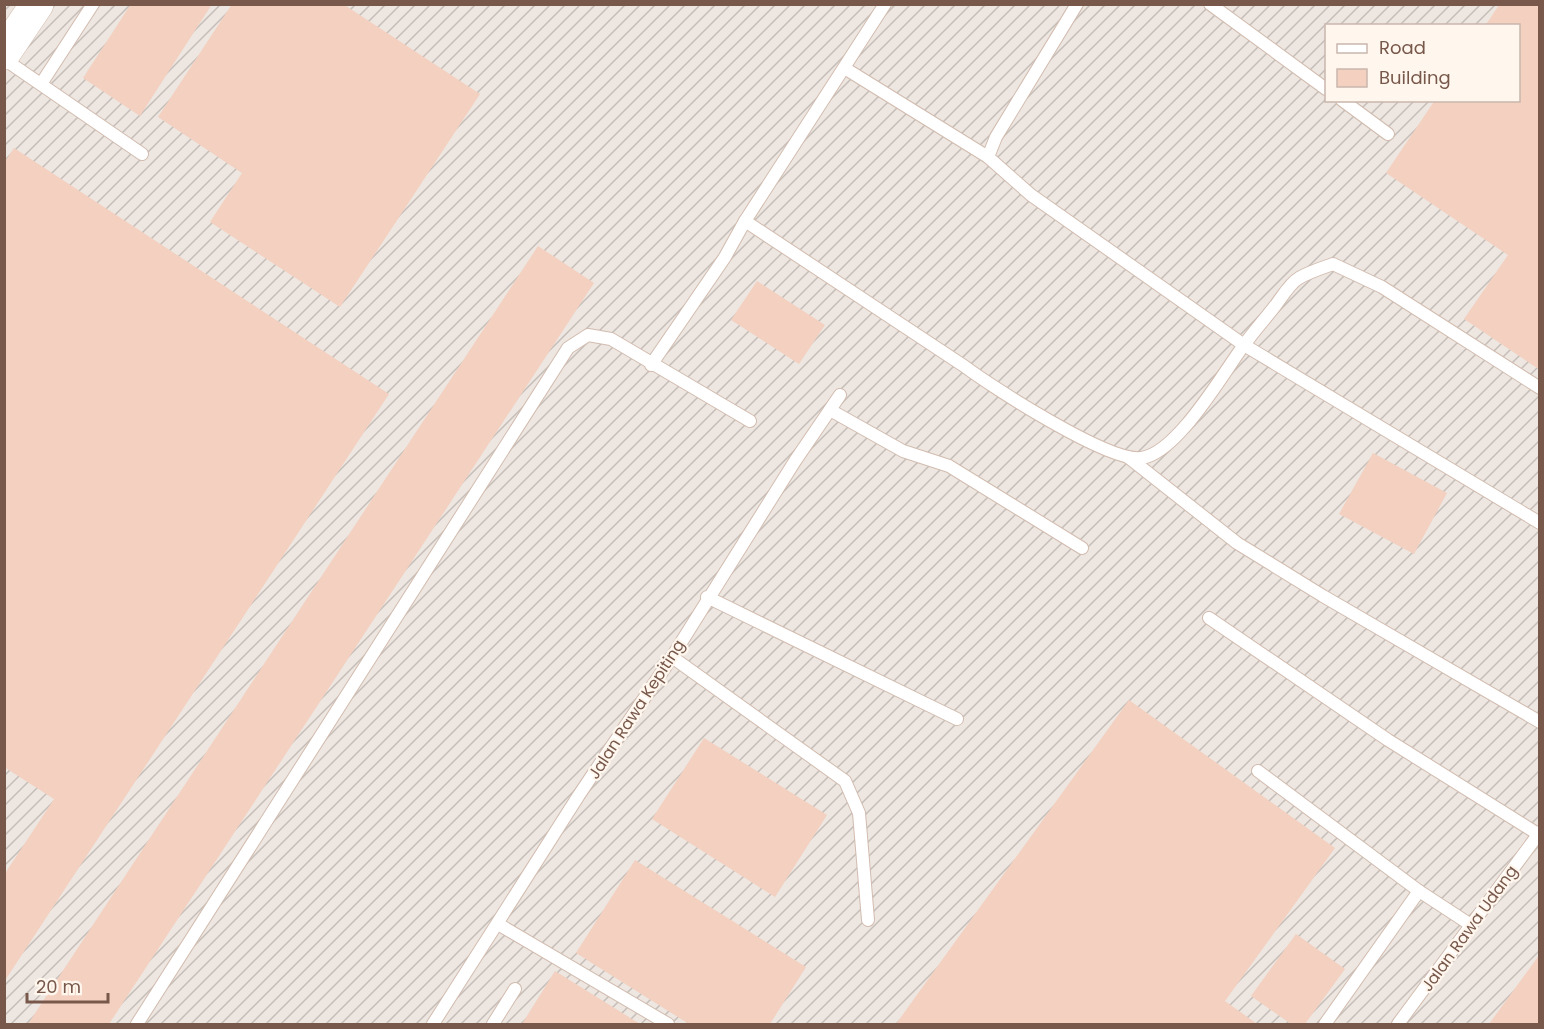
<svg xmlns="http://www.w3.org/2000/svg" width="1544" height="1029" font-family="Poppins,sans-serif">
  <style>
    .industrial { fill: url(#industrial-furrows); fill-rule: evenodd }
    .building { fill: #f3d0bf }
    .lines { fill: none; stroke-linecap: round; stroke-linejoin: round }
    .lane-casing { stroke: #d2bcaf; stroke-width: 14 }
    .secondary-casing { stroke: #d5bcad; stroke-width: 34 }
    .lane { stroke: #fff; stroke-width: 12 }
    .secondary { stroke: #fff; stroke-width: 33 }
    .labels { text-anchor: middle; stroke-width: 4.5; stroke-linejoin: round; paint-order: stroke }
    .street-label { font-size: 16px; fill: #78584b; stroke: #fff7ee }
  </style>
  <defs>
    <pattern id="industrial-furrows" width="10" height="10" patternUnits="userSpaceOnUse" patternTransform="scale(1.5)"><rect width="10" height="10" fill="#ede6e1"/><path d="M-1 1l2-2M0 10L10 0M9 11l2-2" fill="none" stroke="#c5bdb8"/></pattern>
  </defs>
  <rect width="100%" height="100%" fill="#fdf3e8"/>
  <path class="industrial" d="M5,5h1534v1019h-1534zM1326,26h192v74h-192z"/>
  <g class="building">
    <path d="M131,4h81l-72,112 -57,-38z"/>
    <path d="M232,4h111l137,90 -140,213 -130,-85 32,-49 -84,-56z"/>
    <path d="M1499,5h41v365l-76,-51 44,-64 -122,-82 49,-73h83v-74h-33z"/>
    <path d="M14,148l375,246 -385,588v-107l50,-76 -50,-32v-604z"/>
    <path d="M538,246l56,37 -485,741h-81z"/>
    <path d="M757,281l68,44 -26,39 -68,-44z"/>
    <path d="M1373,453l74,40 -33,61 -75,-40z"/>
    <path d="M1129,700l206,148 -110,153 32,23h-361z"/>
    <path d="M704,738l123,77 -52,82 -123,-78z"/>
    <path d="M635,860l171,107 -36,57h-81l-113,-71z"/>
    <path d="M1296,934l49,35 -40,55h-14l-40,-28z"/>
    <path d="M1540,954v70h-51z"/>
    <path d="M555,971l85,53h-118z"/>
  </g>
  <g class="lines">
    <g class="lane-casing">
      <g id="lane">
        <path d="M885,4l-140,217 219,145c28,21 144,96 177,92 36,-4 82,-85 103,-113 10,-14 21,-26 31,-39 7,-9 15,-23 24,-28 10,-6 23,-10 34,-14l49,23 158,101"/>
        <path d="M1077,4l-81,133 -8,20 43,38 213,150 296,178"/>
        <path d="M1210,4l116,85"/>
        <path d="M4,59l138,95"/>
        <path d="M846,69l142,88"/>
        <path d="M41,84l52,-80"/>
        <path d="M1342,100l46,34"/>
        <path d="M651,365l74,-108 20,-36"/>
        <path d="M830,410l73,41 46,15 133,82"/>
        <path d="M1128,457l109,86 86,53 217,126"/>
        <path d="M707,597l250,122"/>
        <path d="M1209,618l179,122 150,94"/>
        <path d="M672,657l173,124 14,32 9,107"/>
        <path d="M1258,771l161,120 52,34"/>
        <path d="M498,924l170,100"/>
        <path d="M137,1024l431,-676 20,-13 23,4 139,82"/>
        <path d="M433,1024l146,-229 93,-138 123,-196 45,-66"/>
        <path d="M493,1024l22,-35"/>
        <path d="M1325,1024l94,-133"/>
        <path d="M1398,1024l142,-192"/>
      </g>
    </g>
    <g class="secondary-casing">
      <path id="secondary" d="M4,53l33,-49"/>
    </g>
    <use href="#lane" class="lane"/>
    <use href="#secondary" class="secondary"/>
  </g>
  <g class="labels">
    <g class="street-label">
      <text transform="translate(636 709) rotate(-57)" y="6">Jalan Rawa Kepiting</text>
      <text transform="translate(1469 928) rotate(-54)" y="6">Jalan Rawa Udang</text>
    </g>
  </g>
  <rect width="1544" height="1029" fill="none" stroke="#78584b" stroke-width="12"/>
  <rect x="1325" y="24" width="195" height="78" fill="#fff7ee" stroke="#c9b7ad" stroke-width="1.5"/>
  <rect x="1337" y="44" width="30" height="9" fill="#ffffff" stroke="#c9b7ad" stroke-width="1.5"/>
  <text x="1379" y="54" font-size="18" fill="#78584b">Road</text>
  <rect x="1337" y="69" width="30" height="18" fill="#f3d0bf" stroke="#c9b7ad" stroke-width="1.5"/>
  <text x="1379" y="84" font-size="18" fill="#78584b">Building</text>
  <path d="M27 993v9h81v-9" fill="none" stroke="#78584b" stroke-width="3"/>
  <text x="36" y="993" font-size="18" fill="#78584b" stroke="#fff7ee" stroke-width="4.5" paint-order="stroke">20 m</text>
</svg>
